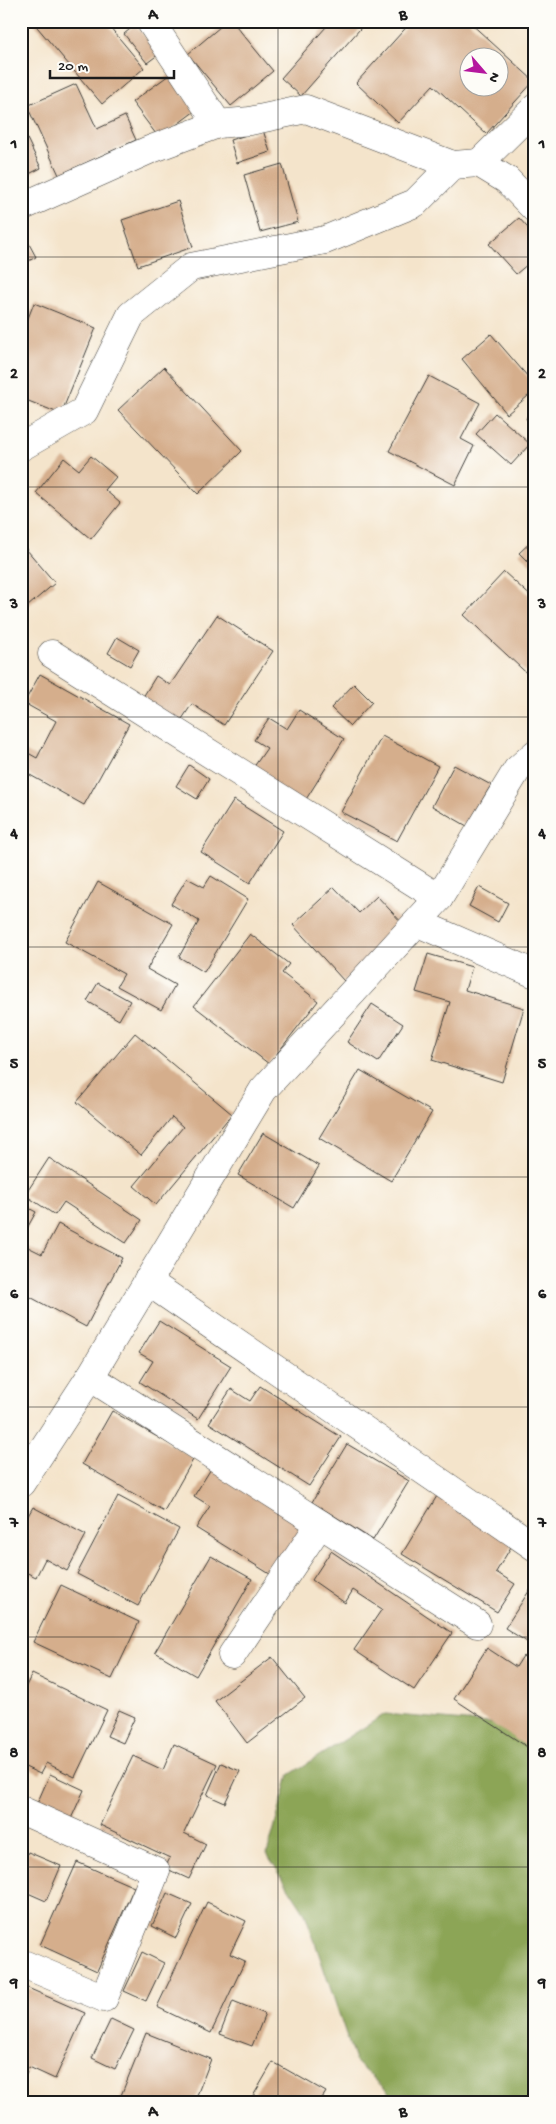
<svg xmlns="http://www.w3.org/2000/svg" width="556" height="2124" font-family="'Gochi Hand',sans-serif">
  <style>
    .forest { fill: #8ca556; stroke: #546039 }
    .building { fill: #d5ae8c; fill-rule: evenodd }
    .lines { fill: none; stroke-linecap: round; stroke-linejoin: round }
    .minor-casing { stroke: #3c3a36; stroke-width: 29 }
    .minor { stroke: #fff; stroke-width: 28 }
    .grid { fill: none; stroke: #1c1c1c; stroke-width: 1; stroke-opacity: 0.55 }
    .neatline { fill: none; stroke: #1c1c1c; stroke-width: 2 }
    .grid-label { font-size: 16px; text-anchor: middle; font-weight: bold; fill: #1c1c1c }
  </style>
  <rect width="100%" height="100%" fill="#fdfcf7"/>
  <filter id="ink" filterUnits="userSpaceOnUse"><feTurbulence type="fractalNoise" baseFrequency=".02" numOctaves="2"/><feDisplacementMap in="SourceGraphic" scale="10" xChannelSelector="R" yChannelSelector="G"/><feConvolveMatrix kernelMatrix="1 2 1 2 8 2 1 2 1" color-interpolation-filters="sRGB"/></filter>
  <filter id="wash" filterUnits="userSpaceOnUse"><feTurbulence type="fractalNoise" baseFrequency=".0096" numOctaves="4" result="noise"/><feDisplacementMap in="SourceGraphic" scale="20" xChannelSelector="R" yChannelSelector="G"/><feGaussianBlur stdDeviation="1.12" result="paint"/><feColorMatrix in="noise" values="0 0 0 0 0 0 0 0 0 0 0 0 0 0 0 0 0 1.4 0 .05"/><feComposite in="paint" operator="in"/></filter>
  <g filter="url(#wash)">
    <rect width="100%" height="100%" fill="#f4e4cb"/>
    <path class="forest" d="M385,1714l150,13v376h-135l-45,-42 -50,-148 -38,-59 22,-79z"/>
    <g id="blocks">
      <g class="building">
        <path d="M32,21h73l39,47 -42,36z"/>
        <path d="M227,21h5l41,50 -42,35 -43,-52z"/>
        <path d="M320,21h47l-66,75 -20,-18 45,-51z"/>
        <path d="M412,21h56l66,60 -48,53 -53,-49 -35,38 -42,-40zM468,58h30v30h-30z"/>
        <path d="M135,25l24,29 -12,9 -23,-29z"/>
        <path d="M169,75l26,36 -36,27 -27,-36z"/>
        <path d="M76,84l21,45 28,-13 11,24 -77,35 -32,-69z"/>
        <path d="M21,126l20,42 -20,10z"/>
        <path d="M263,130l7,22 -33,11 -7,-23z"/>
        <path d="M282,164l16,58 -38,10 -16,-57z"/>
        <path d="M178,201l15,46 -55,19 -16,-46z"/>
        <path d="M519,218l16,18v22l-19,16 -27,-30z"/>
        <path d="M21,229l15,28 -15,8z"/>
        <path d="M34,303l62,25 -35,86 -40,-16v-62z"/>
        <path d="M491,334l44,51v5l-28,24 -45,-55z"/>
        <path d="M164,367l78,84 -44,43 -80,-84z"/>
        <path d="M429,376l51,27 -19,36 13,7 -19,39 -66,-34z"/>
        <path d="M535,402v22l-9,-5z"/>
        <path d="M495,413l35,31 -19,21 -35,-31z"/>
        <path d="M91,456l25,21 -11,13 15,13 -29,36 -55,-46 28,-35 15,12z"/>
        <path d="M535,538v31l-16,-16z"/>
        <path d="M21,543l34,40 -34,29z"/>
        <path d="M504,572l31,28v81l-71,-66z"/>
        <path d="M217,615l56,36 -49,74 -32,-21 -12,18 -37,-25 13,-21 14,9z"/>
        <path d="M117,637l22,13 -9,16 -22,-13z"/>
        <path d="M40,674l89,50 -45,81 -63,-35v-21l16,9 19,-37 -32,-18z"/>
        <path d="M354,684l18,18 -22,24 -19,-18z"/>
        <path d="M299,710l45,29 -41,65 -52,-33 16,-23 -13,-8 15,-22 18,11z"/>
        <path d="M382,736l56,30 -41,75 -56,-29z"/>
        <path d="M189,765l20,14 -12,20 -21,-13z"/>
        <path d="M454,765l37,20 -24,41 -35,-20z"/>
        <path d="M234,800l49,31 -33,52 -49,-31z"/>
        <path d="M211,876l37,23 -44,73 -25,-15 20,-36 -28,-17 16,-26 17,9z"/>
        <path d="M98,882l75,42 -26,45 28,16 -14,25 -44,-24 7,-12 -59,-32z"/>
        <path d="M334,887l25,26 18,-17 27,29 -60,56 -51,-56z"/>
        <path d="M479,887l29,16 -10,19 -29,-16z"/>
        <path d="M250,934l39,30 -7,9 36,28 -49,63 -75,-58z"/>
        <path d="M428,954l44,13 -7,23 59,18 -22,74 -70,-22 18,-58 -34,-10z"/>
        <path d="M98,983l32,18 -11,19 -32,-19z"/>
        <path d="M372,1004l31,20 -25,38 -31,-20z"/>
        <path d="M135,1033l97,81 -76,91 -22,-19 49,-59 -11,-10 -31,38 -64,-53z"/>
        <path d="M360,1070l72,42 -41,69 -72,-43z"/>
        <path d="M263,1133l56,33 -25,42 -56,-33z"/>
        <path d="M49,1158l93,62 -16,23 -62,-41 -9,13 -30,-20z"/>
        <path d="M21,1204l15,8 -10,18 -5,-3z"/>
        <path d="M58,1224l64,34 -36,69 -65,-35v-32l7,-13 14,7z"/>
        <path d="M159,1321l72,45 -33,53 -58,-37 13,-21 -14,-8z"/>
        <path d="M260,1386l81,51 -32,49 -100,-63 22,-34 19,12z"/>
        <path d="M112,1411l82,47 -30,53 -82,-47z"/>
        <path d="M347,1444l62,37 -36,59 -61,-38z"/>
        <path d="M214,1464l93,59 -34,53 -77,-48 14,-22 -16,-10z"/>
        <path d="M118,1496l61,33 -41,77 -61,-32z"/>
        <path d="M437,1496l77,46 -18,30 19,12 -18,28 -95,-58z"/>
        <path d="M33,1507l53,28 -19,36 -22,-12 -9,18 -15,-7v-42z"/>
        <path d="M331,1551l121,82 -38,57 -60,-40 28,-41 -29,-19 -8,13 -33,-23z"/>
        <path d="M211,1556l41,23 -56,97 -41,-24z"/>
        <path d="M535,1582v65l-30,-19z"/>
        <path d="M61,1585l78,37 -27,57 -79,-37z"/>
        <path d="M487,1648l29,19 7,-11 12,8v88l-81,-53z"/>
        <path d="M272,1657l33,41 -58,45 -32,-42z"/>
        <path d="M32,1674l75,36 -32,67 -29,-14 -6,11 -19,-9 3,-12 -3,-1v-56z"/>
        <path d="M119,1710l16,7 -12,26 -16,-7z"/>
        <path d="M174,1744l43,20 -33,69 22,11 -17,35 -24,-11 5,-10 -70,-33 33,-69 30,14z"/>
        <path d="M221,1763l19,8 -15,32 -18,-8z"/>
        <path d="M50,1774l34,16 -14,31 -34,-15z"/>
        <path d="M28,1852l33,14 -15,35 -25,-11v-22z"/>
        <path d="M77,1862l57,25 -37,84 -57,-26z"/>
        <path d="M167,1893l25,11 -16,34 -24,-12z"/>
        <path d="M207,1902l39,19 -16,33 15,7 -34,72 -54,-26z"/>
        <path d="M142,1952l22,11 -18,38 -22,-10z"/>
        <path d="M21,1985l64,28 -30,66 -26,-12 -8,19z"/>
        <path d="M233,2001l32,13 -13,32 -32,-12z"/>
        <path d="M111,2019l23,11 -19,39 -23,-11z"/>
        <path d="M146,2033l65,26 -17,44h-76z"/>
        <path d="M273,2062l53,30 -7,11h-70z"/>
      </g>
    </g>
  </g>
  <g filter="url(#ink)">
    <use href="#blocks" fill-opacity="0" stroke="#3c3a36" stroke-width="1"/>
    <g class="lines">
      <g class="minor-casing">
        <g id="minor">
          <path d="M150,21l68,103"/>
          <path d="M479,163l56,-55"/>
          <path d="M21,207l128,-57 69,-26 32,-3 56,-12 147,56 26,-2 28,17 28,29"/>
          <path d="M21,447l63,-36 47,-96 60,-48 134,-27 90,-37 38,-38"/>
          <path d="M52,654l387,244"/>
          <path d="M418,923l117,51"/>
          <path d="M147,1281l388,266"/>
          <path d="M21,1483l69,-106"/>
          <path d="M477,1624l-387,-247 173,-287 176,-192 78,-128 18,-16"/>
          <path d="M232,1655l88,-131"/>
          <path d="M21,1810l135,61 -52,127 -83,-35"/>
        </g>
      </g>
      <use href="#minor" class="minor"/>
    </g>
  </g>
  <path class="grid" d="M278,21v2082M21,257h514M21,487h514M21,717h514M21,947h514M21,1177h514M21,1407h514M21,1637h514M21,1867h514"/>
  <rect width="556" height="2124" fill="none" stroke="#fdfcf7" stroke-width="55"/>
  <g transform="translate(484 72) rotate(118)"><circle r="24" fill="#fdfcf7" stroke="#a3a29f"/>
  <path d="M0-4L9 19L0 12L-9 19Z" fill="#b5179e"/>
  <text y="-8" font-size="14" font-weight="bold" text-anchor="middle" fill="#1c1c1c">N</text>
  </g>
  <path d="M50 70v8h124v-8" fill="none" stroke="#1c1c1c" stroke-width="2.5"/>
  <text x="58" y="70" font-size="15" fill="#1c1c1c" stroke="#fdfcf7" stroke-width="4" paint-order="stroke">20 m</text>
  <rect x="28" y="28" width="500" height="2068" class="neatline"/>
  <g class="grid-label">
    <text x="153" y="19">A</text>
    <text x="403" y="19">B</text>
    <text x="14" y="148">1</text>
    <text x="542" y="148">1</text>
    <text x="14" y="378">2</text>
    <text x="542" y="378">2</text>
    <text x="14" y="608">3</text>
    <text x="542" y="608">3</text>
    <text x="14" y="838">4</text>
    <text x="542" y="838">4</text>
    <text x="14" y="1068">5</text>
    <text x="542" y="1068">5</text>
    <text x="14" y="1298">6</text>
    <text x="542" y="1298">6</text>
    <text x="14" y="1527">7</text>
    <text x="542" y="1527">7</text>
    <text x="14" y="1757">8</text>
    <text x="542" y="1757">8</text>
    <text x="14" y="1987">9</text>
    <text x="542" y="1987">9</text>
    <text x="153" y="2116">A</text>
    <text x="403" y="2116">B</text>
  </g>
</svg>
